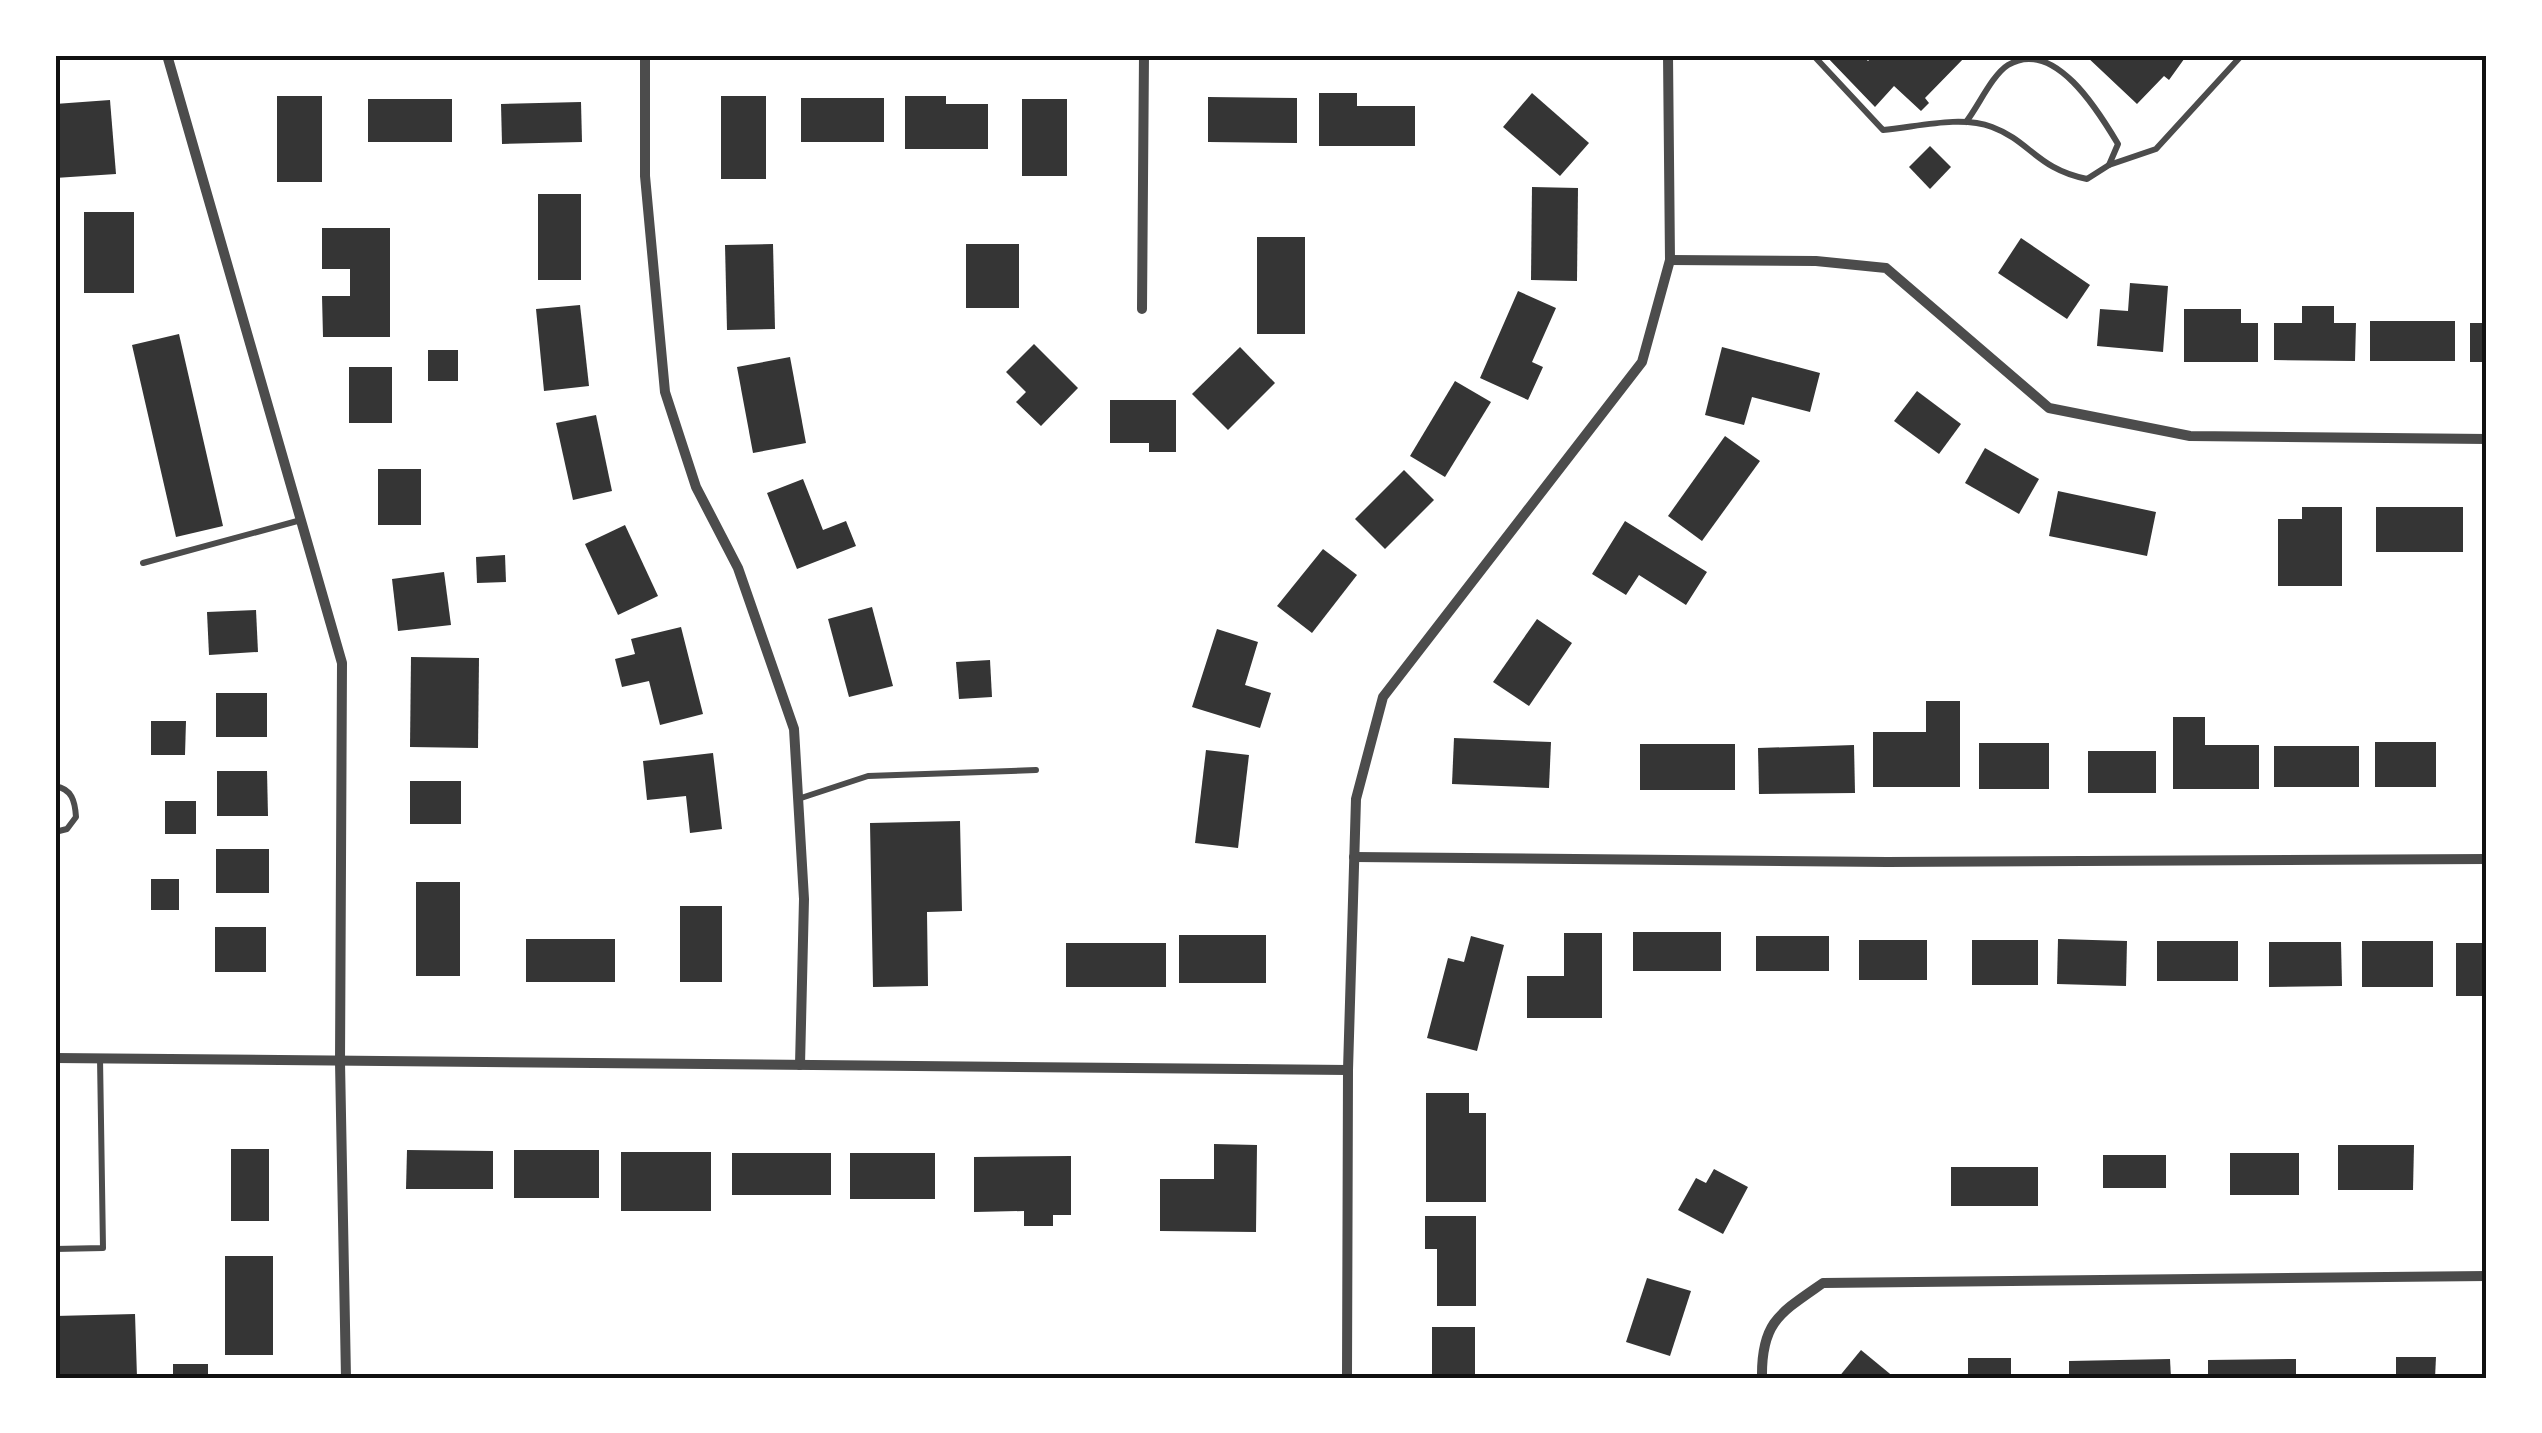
<svg xmlns="http://www.w3.org/2000/svg" width="2542" height="1433" font-family="'DM Sans',sans-serif">
  <style>
    .building { fill: #353535 }
    .lines { fill: none; stroke-linecap: round; stroke-linejoin: round }
    .service { stroke: #4c4c4c; stroke-width: 6 }
    .minor { stroke: #4c4c4c; stroke-width: 10 }
    .neatline { fill: none; stroke: #111; stroke-width: 4 }
  </style>
  <rect width="100%" height="100%" fill="#fff"/>
  <g class="building">
    <path d="M1825,55h37l6,6 6,-6h93l-42,43 4,5 -8,8 -27,-25 -19,21z"/>
    <path d="M2085,55h102l-18,25 -5,-4 -27,28z"/>
    <path d="M1319,93h38v13h58v40h-96z"/>
    <path d="M1532,93l57,50 -29,33 -57,-49z"/>
    <rect x="277" y="96" width="45" height="86"/>
    <rect x="721" y="96" width="45" height="83"/>
    <path d="M905,96h41v8h42v45h-83z"/>
    <path d="M1208,97l89,1v45l-89,-1z"/>
    <rect x="801" y="98" width="83" height="44"/>
    <rect x="368" y="99" width="84" height="43"/>
    <rect x="1022" y="99" width="45" height="77"/>
    <path d="M110,100l6,74 -61,4v-74z"/>
    <path d="M581,102l1,40 -80,2 -1,-40z"/>
    <path d="M1930,146l21,21 -21,22 -21,-22z"/>
    <path d="M1532,187l46,1 -1,93 -46,-1z"/>
    <rect x="538" y="194" width="43" height="86"/>
    <rect x="84" y="212" width="50" height="81"/>
    <path d="M322,228h68v109h-67l-1,-41h28v-27h-28z"/>
    <rect x="1257" y="237" width="48" height="97"/>
    <path d="M2021,238l69,47 -23,34 -69,-46z"/>
    <path d="M773,244l2,85 -48,1 -2,-85z"/>
    <rect x="966" y="244" width="53" height="64"/>
    <path d="M2130,283l38,3 -5,66 -66,-6 3,-37 28,2z"/>
    <path d="M1518,291l38,17 -24,54 11,5 -15,33 -48,-22z"/>
    <path d="M580,305l9,81 -45,5 -8,-82z"/>
    <path d="M2302,306h32v17h22l-1,38 -81,-1v-37h28z"/>
    <path d="M2184,309h57v14h17v39h-74z"/>
    <rect x="2370" y="321" width="85" height="40"/>
    <rect x="2470" y="323" width="17" height="39"/>
    <path d="M179,334l44,192 -47,11 -44,-192z"/>
    <path d="M1034,344l44,44 -37,38 -25,-24 10,-10 -20,-20z"/>
    <path d="M1240,347l35,36 -47,47 -36,-36z"/>
    <path d="M1722,347l98,26 -10,39 -58,-15 -8,28 -39,-10z"/>
    <rect x="428" y="350" width="30" height="31"/>
    <path d="M790,357l16,86 -53,10 -16,-86z"/>
    <rect x="349" y="367" width="43" height="56"/>
    <path d="M1455,381l36,21 -46,75 -35,-21z"/>
    <path d="M1917,391l44,33 -22,30 -45,-33z"/>
    <path d="M1110,400h66v52h-27v-9h-39z"/>
    <path d="M596,415l16,76 -39,9 -17,-77z"/>
    <path d="M1725,436l35,25 -58,80 -34,-25z"/>
    <path d="M1985,448l54,31 -20,35 -54,-31z"/>
    <rect x="378" y="469" width="43" height="56"/>
    <path d="M1404,470l30,30 -49,49 -30,-30z"/>
    <path d="M803,479l20,51 23,-9 10,25 -59,23 -30,-76z"/>
    <path d="M2058,491l98,21 -9,44 -98,-20z"/>
    <path d="M2302,507h40v79h-64v-67h24z"/>
    <rect x="2376" y="507" width="87" height="45"/>
    <path d="M1625,521l82,51 -21,33 -47,-30 -13,20 -34,-21z"/>
    <path d="M625,525l33,71 -40,19 -33,-71z"/>
    <path d="M1323,549l34,26 -45,58 -35,-27z"/>
    <path d="M505,555l1,27 -29,1 -1,-26z"/>
    <path d="M444,572l7,53 -53,6 -6,-52z"/>
    <path d="M872,607l21,79 -44,11 -21,-78z"/>
    <path d="M256,610l2,42 -49,3 -2,-43z"/>
    <path d="M1537,619l35,24 -43,63 -36,-24z"/>
    <path d="M681,627l22,87 -43,11 -11,-44 -27,6 -7,-28 20,-5 -4,-15z"/>
    <path d="M1217,629l41,13 -13,43 26,8 -11,35 -68,-21z"/>
    <path d="M411,657l68,1 -1,90 -68,-1z"/>
    <path d="M990,660l2,37 -33,2 -3,-37z"/>
    <rect x="216" y="693" width="51" height="44"/>
    <path d="M1926,701h34v86h-87v-55h53z"/>
    <path d="M2173,717h32v28h54v44h-86z"/>
    <path d="M151,721h35l-1,34h-34z"/>
    <path d="M1454,738l97,4 -2,46 -97,-4z"/>
    <rect x="2375" y="742" width="61" height="45"/>
    <rect x="1979" y="743" width="70" height="46"/>
    <rect x="1640" y="744" width="95" height="46"/>
    <path d="M1854,745l1,48 -96,1 -1,-46z"/>
    <rect x="2274" y="746" width="85" height="41"/>
    <path d="M1206,750l43,5 -11,93 -43,-5z"/>
    <rect x="2088" y="751" width="68" height="42"/>
    <path d="M713,753l9,76 -32,4 -4,-37 -39,4 -4,-39z"/>
    <path d="M217,771h50l1,45h-51z"/>
    <rect x="410" y="781" width="51" height="43"/>
    <rect x="165" y="801" width="31" height="33"/>
    <path d="M960,821l2,90 -35,1 1,74 -55,1 -3,-164z"/>
    <rect x="216" y="849" width="53" height="44"/>
    <rect x="151" y="879" width="28" height="31"/>
    <rect x="416" y="882" width="44" height="94"/>
    <rect x="680" y="906" width="42" height="76"/>
    <rect x="215" y="927" width="51" height="45"/>
    <rect x="1633" y="932" width="88" height="39"/>
    <path d="M1564,933h38v85h-75v-42h37z"/>
    <rect x="1179" y="935" width="87" height="48"/>
    <path d="M1471,936l33,9 -27,106 -50,-13 21,-80 16,4z"/>
    <rect x="1756" y="936" width="73" height="35"/>
    <rect x="526" y="939" width="89" height="43"/>
    <path d="M2058,939l69,2 -1,45 -69,-2z"/>
    <rect x="1859" y="940" width="68" height="40"/>
    <rect x="1972" y="940" width="66" height="45"/>
    <rect x="2157" y="941" width="81" height="40"/>
    <rect x="2362" y="941" width="71" height="46"/>
    <path d="M2269,942h72l1,44 -73,1z"/>
    <rect x="1066" y="943" width="100" height="44"/>
    <rect x="2456" y="943" width="31" height="53"/>
    <path d="M1426,1093h43v20h17v89h-60z"/>
    <path d="M1214,1144l43,1 -1,87 -96,-1v-52h54z"/>
    <path d="M2338,1145h76l-1,45h-75z"/>
    <rect x="231" y="1149" width="38" height="72"/>
    <path d="M407,1150l86,1v38h-87z"/>
    <rect x="514" y="1150" width="85" height="48"/>
    <rect x="621" y="1152" width="90" height="59"/>
    <rect x="732" y="1153" width="99" height="42"/>
    <rect x="850" y="1153" width="85" height="46"/>
    <rect x="2230" y="1153" width="69" height="42"/>
    <rect x="2103" y="1155" width="63" height="33"/>
    <path d="M1071,1156v59h-18v11h-29v-15l-50,1v-55z"/>
    <rect x="1951" y="1167" width="87" height="39"/>
    <path d="M1714,1169l34,18 -25,47 -45,-24 18,-32 10,5z"/>
    <path d="M1425,1216h51v90h-39v-57h-12z"/>
    <rect x="225" y="1256" width="48" height="99"/>
    <path d="M1647,1278l44,13 -21,65 -44,-14z"/>
    <path d="M135,1314l2,64h-82v-62z"/>
    <rect x="1432" y="1327" width="43" height="51"/>
    <path d="M1861,1350l34,28h-57z"/>
    <path d="M2396,1357h40l-1,21h-39z"/>
    <rect x="1968" y="1358" width="43" height="20"/>
    <path d="M2170,1359l1,19h-102v-17z"/>
    <path d="M2296,1359v19h-88v-18z"/>
    <rect x="173" y="1364" width="35" height="14"/>
  </g>
  <g class="lines">
    <g class="service">
      <path d="M1813,55l70,75c34,-3 77,-15 109,-3 38,14 45,42 95,52l22,-14 9,-21c-19,-32 -64,-107 -110,-79 -16,10 -30,42 -42,57"/>
      <path d="M2109,165l47,-16 86,-94"/>
      <path d="M143,563l158,-43"/>
      <path d="M55,786c17,3 20,15 21,31l-9,12 -12,3"/>
      <path d="M798,799l70,-23 168,-6"/>
      <path d="M55,1249l48,-1 -3,-190"/>
    </g>
    <g class="minor">
      <path d="M167,55l175,608 -2,399 6,316"/>
      <path d="M645,55v121l20,216 31,95 42,81 56,161 10,170 -4,166"/>
      <path d="M1670,260l146,1 70,7 163,140 141,28 297,3"/>
      <path d="M1142,309l2,-254"/>
      <path d="M1354,857l533,5 600,-3"/>
      <path d="M55,1058l1293,12"/>
      <path d="M1347,1378l1,-308 8,-271 27,-102 259,-335 28,-102 -2,-205"/>
      <path d="M1762,1378c-1,-56 18,-65 61,-95l664,-7"/>
    </g>
  </g>
  <rect width="2542" height="1433" fill="none" stroke="#ffffff" stroke-width="115"/>
  <rect x="58" y="58" width="2426" height="1318" class="neatline"/>
</svg>
